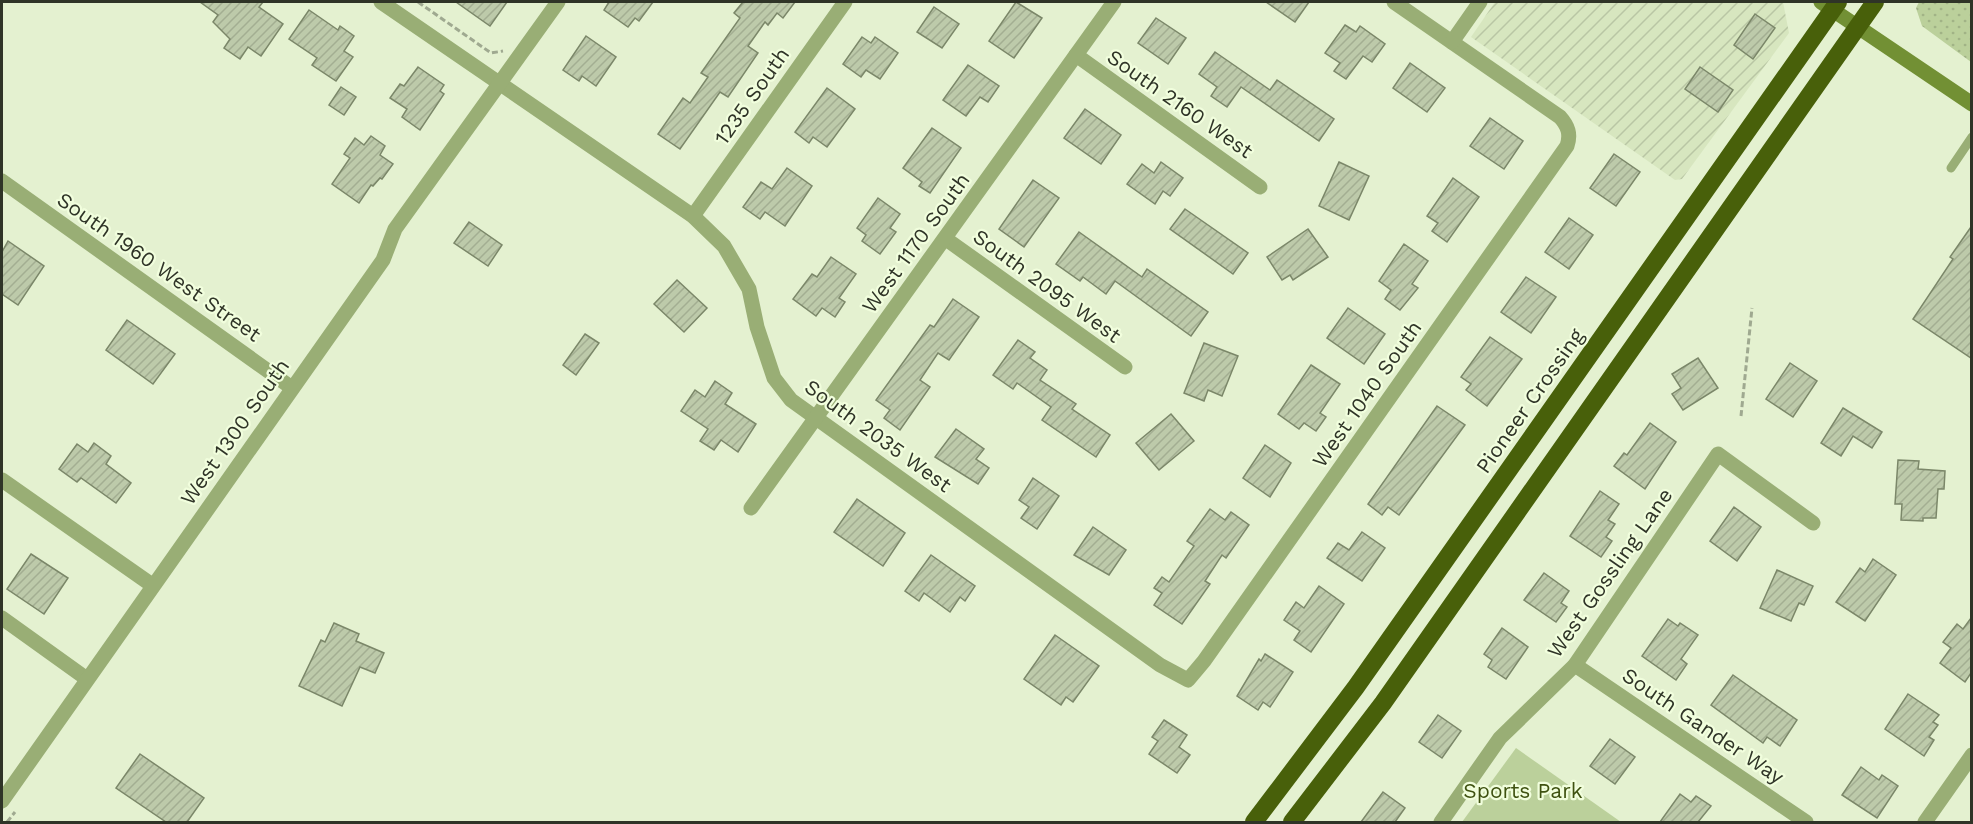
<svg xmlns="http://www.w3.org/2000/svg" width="1973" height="824" font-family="'Work Sans',sans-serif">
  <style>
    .industrial { fill: url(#industrial-furrows) }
    .grass { fill: url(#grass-dots) }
    .park { fill: #bbd09b }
    .building { fill: url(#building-hatch); stroke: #7b8769; stroke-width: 1.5 }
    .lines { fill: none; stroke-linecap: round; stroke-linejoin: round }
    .path { stroke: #9fa990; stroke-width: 3; stroke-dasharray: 6 3; stroke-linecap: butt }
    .lane { stroke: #99ae75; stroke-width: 9 }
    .street { stroke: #99ae75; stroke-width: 15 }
    .secondary { stroke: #729034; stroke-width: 15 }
    .highway { stroke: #48600a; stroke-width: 18 }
    .labels { text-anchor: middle; stroke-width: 4.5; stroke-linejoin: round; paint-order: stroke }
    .street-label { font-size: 21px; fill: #2f3427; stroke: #f1fedd }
    .park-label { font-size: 21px; fill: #3e5110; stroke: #f1fedd }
  </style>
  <defs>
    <pattern id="industrial-furrows" width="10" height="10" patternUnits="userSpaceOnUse" patternTransform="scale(1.5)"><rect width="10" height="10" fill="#d7e6bf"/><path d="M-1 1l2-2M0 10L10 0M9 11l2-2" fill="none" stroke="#b9c6a4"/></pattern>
    <pattern id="grass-dots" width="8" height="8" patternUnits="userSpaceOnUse" patternTransform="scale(1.5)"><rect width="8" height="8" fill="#bbd09b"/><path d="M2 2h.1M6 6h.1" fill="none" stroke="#a1b386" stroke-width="1.8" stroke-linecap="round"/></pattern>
    <pattern id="building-hatch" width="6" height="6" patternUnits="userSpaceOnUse" patternTransform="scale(1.5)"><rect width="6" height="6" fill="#bdcaaa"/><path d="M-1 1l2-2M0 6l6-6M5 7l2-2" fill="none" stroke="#a3ae92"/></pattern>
  </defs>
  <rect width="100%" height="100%" fill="#e4f1d0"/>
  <path class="industrial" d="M1495,2h288l6,31 -107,146 -7,1 -204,-143z"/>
  <path class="grass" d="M1919,2h52v60l-49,-36 -6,-18z"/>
  <path class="park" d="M1516,748l105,74h-159z"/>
  <g class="building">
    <path d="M200,2h63l-4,5 24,17 -22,32 -13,-9 -8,12 -16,-11 6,-9 -17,-17 5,-7z"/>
    <path d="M456,2h51l-17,24z"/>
    <path d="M609,2h44l-14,19 -4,-3 -7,9 -24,-17z"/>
    <path d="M743,2h52l-12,16 -6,-5 -9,12 -3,-3 -17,24 10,7 -30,44 -8,-5 -40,57 -22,-15 25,-36 7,5 18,-26 -7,-4 39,-55 -6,-5z"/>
    <path d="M1016,2l26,16 -28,40 -25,-17z"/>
    <path d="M1266,2h43l-14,20z"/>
    <path d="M934,7l25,17 -17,24 -25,-16z"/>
    <path d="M309,10l29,20 2,-4 14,10 -10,15 9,6 -17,24 -24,-16 5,-7 -28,-19z"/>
    <path d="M1755,14l20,14 -22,31 -19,-14z"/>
    <path d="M1156,18l30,20 -18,26 -30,-21z"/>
    <path d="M1345,25l11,7 4,-6 25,18 -13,18 -9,-6 -17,23 -12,-8 6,-8 -15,-10z"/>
    <path d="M586,36l30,21 -20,29 -14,-10 -3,5 -16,-11z"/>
    <path d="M862,37l9,6 4,-6 23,16 -18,26 -14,-9 -5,7 -18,-13z"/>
    <path d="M1215,52l55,38 7,-10 57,39 -15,22 -78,-54 -14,20 -16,-11 6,-9 -18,-13z"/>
    <path d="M1410,63l35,25 -18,24 -34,-24z"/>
    <path d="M968,65l31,21 -11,16 -8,-5 -14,19 -23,-16z"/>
    <path d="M418,67l26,18 -4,6 4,3 -24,36 -18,-13 5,-8 -17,-11 10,-14 4,2z"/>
    <path d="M1700,67l33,23 -15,22 -33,-23z"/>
    <path d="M341,87l15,10 -12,18 -15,-10z"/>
    <path d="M827,88l28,21 -28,38 -14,-10 -4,6 -14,-11z"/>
    <path d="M1085,109l36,26 -20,29 -37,-26z"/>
    <path d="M1490,118l33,23 -19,28 -34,-23z"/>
    <path d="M932,128l29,20 -31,45 -11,-7 3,-4 -19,-14z"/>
    <path d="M371,136l14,10 -5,9 13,9 -11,15 -2,-1 -7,8 -2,-1 -12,18 -27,-19 18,-26 -6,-4 11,-16 9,7z"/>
    <path d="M1614,154l26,18 -24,34 -26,-18z"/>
    <path d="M1161,162l22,16 -13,18 -7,-5 -8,13 -28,-20 15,-20 12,9z"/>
    <path d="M1339,162l30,14 -20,44 -30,-14z"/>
    <path d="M787,168l25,18 -27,40 -20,-14 -5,7 -17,-12 18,-25 11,7z"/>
    <path d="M1453,178l26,19 -32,45 -15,-11 6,-8 -11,-7z"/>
    <path d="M1033,180l26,18 -35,49 -25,-18z"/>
    <path d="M878,198l22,16 -10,14 6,4 -16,22 -18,-13 4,-6 -9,-7z"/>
    <path d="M1185,209l63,44 -15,21 -63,-45z"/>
    <path d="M1569,218l24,17 -24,34 -24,-17z"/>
    <path d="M469,222l33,23 -14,21 -34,-23z"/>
    <path d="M1971,227v131l-58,-39 40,-60 -3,-2z"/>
    <path d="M1308,229l20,28 -35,23 -3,-5 -8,5 -15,-23z"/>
    <path d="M1079,232l63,45 5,-8 61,43 -17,24 -76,-55 -9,13 -23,-17 -3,4 -24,-17z"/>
    <path d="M8,241l36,25 -26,39 -16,-11v-42z"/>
    <path d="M1404,244l24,17 -16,23 6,4 -18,22 -15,-11 6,-9 -12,-9z"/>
    <path d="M831,257l25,17 -17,24 6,4 -10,15 -13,-9 -6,8 -23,-17 19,-25 5,3z"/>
    <path d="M1526,277l30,20 -25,36 -30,-21z"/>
    <path d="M677,280l30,28 -23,24 -30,-28z"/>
    <path d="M953,299l26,18 -30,43 -11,-7 -18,27 10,7 -30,43 -16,-12 6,-8 -14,-10 54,-75 4,2z"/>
    <path d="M1348,308l37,26 -21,30 -37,-26z"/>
    <path d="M127,320l48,34 -22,30 -47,-34z"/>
    <path d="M585,334l14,9 -23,32 -13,-10z"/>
    <path d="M1490,337l32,22 -35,47 -21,-16 5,-6 -10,-7z"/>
    <path d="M1018,340l17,12 -5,6 17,12 -7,10 36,24 -4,5 38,26 -14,22 -54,-37 9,-13 -34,-24 -4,6 -20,-14z"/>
    <path d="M1204,343l34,13 -16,40 -14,-6 -4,11 -20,-8z"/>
    <path d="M1698,358l20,30 -35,22 -11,-16 9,-6 -9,-14z"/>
    <path d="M1790,363l27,18 -24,36 -27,-18z"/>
    <path d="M1311,365l29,19 -20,29 6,4 -10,14 -12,-8 -5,6 -21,-15z"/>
    <path d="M715,381l17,12 -7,11 31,20 -18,28 -17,-12 -7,10 -14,-9 8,-12 -27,-18 14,-21 10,7z"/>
    <path d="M1437,406l28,19 -66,90 -11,-8 -6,8 -14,-11z"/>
    <path d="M1843,408l39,24 -10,16 -19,-12 -12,20 -20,-13z"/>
    <path d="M1171,414l23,27 -35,29 -23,-27z"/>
    <path d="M1650,423l26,19 -31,47 -31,-23 10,-13 3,2z"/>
    <path d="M956,429l28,20 -8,10 13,9 -11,16 -43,-27z"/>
    <path d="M94,443l17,13 -5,8 25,19 -15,20 -35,-25 -4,4 -18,-13 18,-25 11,8z"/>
    <path d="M1265,445l26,18 -21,34 -27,-19z"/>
    <path d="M1898,460l21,1 -1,8 27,2 -1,18h-6l-2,29h-13v3l-22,-1 1,-16h-7z"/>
    <path d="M1033,478l26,18 -22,33 -16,-11 8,-11 -10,-7z"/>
    <path d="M1600,491l19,13 -11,16 7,4 -9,13 6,4 -11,16 -31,-21z"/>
    <path d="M857,499l48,34 -22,33 -49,-34z"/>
    <path d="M1734,507l27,20 -24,34 -27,-20z"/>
    <path d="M1210,509l15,11 6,-8 18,13 -23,33 -4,-3 -17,26 5,3 -28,40 -28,-19 8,-12 -8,-5 8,-11 7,5 25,-36 -7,-5z"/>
    <path d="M1093,527l33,23 -17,25 -35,-20z"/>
    <path d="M1362,532l23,16 -23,33 -35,-23 11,-15 11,7z"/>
    <path d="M31,554l37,24 -24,36 -37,-25z"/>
    <path d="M931,555l44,31 -10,15 -5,-4 -10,15 -26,-19 -5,8 -14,-10z"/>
    <path d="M1873,559l23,16 -31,46 -29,-19 24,-34 5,4z"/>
    <path d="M1777,570l36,16 -9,19 -5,-2 -8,18 -31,-13z"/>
    <path d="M1544,573l25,18 -8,12 6,4 -11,15 -32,-22z"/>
    <path d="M1319,586l25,18 -33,48 -17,-12 6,-9 -16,-11 12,-18 8,6z"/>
    <path d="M1971,618v55l-6,9 -25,-19 11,-15 -8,-6 14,-18 6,5z"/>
    <path d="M1668,619l10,7 2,-3 18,12 -17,24 6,5 -11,16 -34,-24z"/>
    <path d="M334,623l25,11 -3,7 28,12 -9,20 -15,-6 -18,39 -43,-20 22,-46 4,2z"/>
    <path d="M1502,628l26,19 -22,32 -18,-12 4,-7 -8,-6z"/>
    <path d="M1055,635l44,31 -26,36 -7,-5 -5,8 -37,-26z"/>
    <path d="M1265,654l28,18 -23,35 -7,-5 -5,8 -21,-14 22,-37 2,2z"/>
    <path d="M1733,675l64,45 -17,26 -13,-9 -4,6 -52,-38z"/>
    <path d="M1908,694l31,21 -6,7 5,3 -9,12 5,3 -10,16 -39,-27z"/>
    <path d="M1438,715l23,16 -19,27 -23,-16z"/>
    <path d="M1164,720l23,15 -8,12 11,8 -13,18 -28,-19 9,-13 -6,-4z"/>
    <path d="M1610,739l25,18 -20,27 -25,-18z"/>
    <path d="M140,754l64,44 -17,24h-21l-50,-34z"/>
    <path d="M1861,767l18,13 3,-5 16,11 -21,32 -35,-23z"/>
    <path d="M1383,792l22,16 -10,14h-34z"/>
    <path d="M1680,794l11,8 5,-6 15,10 -13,16h-38z"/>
  </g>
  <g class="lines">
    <g class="path">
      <path d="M418,2l73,51 12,-2"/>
      <path d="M1741,416l11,-108"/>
      <path d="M7,822l8,-10"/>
    </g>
    <path class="lane" d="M1951,168l21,-31"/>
    <g class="street">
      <path d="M381,2l312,214 31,30 25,43 8,38 17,51 17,22 369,265 28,15 16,-19 363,-515c4,-12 1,-20 -7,-29l-166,-115"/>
      <path d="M1452,42l28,-40"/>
      <path d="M1076,55l184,132"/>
      <path d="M2,181l290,207"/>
      <path d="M693,216l152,-214"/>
      <path d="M946,239l179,128"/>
      <path d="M2,480l150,105"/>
      <path d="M751,508l363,-506"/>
      <path d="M2,618l85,61"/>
      <path d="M1575,665l231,157"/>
      <path d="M2,801l381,-541 12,-31 163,-227"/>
      <path d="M1441,822l59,-84 75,-73 143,-211 95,69"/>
      <path d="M1925,822l47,-67"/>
    </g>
    <path class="secondary" d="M1821,2l151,102"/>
    <g class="highway">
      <path d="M1254,822l102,-135 482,-685"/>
      <path d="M1292,822l91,-119 492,-701"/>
    </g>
  </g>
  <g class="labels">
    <g class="street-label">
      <text transform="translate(752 96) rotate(-55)" y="7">1235 South</text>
      <text transform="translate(1180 104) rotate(35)" y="7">South 2160 West</text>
      <text transform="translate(916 243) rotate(-54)" y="7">West 1170 South</text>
      <text transform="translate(159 267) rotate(35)" y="7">South 1960 West Street</text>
      <text transform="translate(1047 286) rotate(36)" y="7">South 2095 West</text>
      <text transform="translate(1367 394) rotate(-55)" y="7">West 1040 South</text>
      <text transform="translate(1530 401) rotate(-55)" y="7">Pioneer Crossing</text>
      <text transform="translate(235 432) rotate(-55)" y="7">West 1300 South</text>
      <text transform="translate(878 436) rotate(36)" y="7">South 2035 West</text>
      <text transform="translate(1610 573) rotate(-55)" y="7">West Gossling Lane</text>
      <text transform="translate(1703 726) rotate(34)" y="7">South Gander Way</text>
    </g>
    <g class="park-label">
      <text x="1523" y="798">Sports Park</text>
    </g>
  </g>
  <rect width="1973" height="824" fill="none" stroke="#2f3427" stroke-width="6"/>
</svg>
